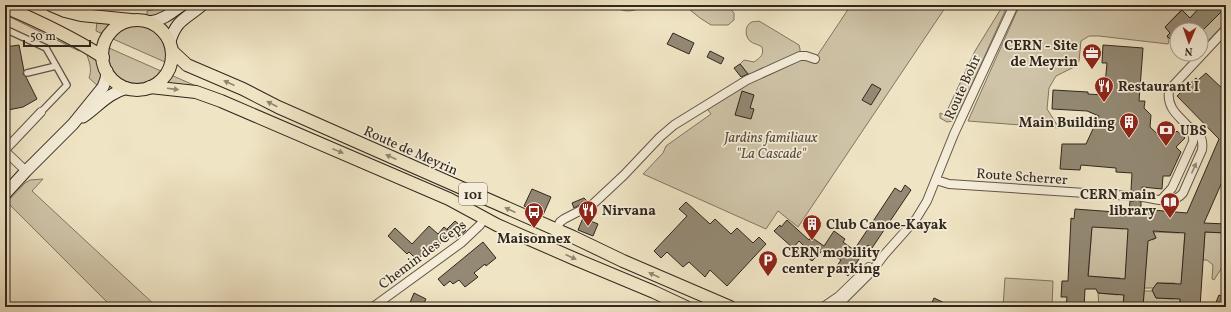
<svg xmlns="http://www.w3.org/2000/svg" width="1231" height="312" font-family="Vollkorn,serif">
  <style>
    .green { fill: #cfc4a8; stroke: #807662 }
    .building { fill: #938974; stroke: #30271d; fill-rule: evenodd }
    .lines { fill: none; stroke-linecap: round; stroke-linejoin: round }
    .pedestrian-casing { stroke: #605647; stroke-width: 8 }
    .minor-casing { stroke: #605647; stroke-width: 10 }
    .secondary-casing { stroke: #30271d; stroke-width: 13 }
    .primary-casing { stroke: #30271d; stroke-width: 14 }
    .pedestrian { stroke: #f5edd9; stroke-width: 5.5 }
    .minor { stroke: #f5edd9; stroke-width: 8 }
    .secondary { stroke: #f5edd9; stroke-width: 11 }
    .primary { stroke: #efe4c4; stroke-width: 12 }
    .oneway { fill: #908670 }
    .oneway2 { fill: #928a7b }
    .labels { text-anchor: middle; stroke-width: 3.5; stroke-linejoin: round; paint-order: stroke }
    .shield { fill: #f5edd9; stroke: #6b6255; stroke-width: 1 }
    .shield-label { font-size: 13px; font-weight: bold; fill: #30271d }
    .poi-label { font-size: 14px; font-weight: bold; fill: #30271d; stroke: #f5edd9; text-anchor: start }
    .street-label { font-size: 14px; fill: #30271d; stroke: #f5edd9 }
    .park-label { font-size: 14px; font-style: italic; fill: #584e40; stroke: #f5edd9 }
  </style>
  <rect width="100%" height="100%" fill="#efe4c4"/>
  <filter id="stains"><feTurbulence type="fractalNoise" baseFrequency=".005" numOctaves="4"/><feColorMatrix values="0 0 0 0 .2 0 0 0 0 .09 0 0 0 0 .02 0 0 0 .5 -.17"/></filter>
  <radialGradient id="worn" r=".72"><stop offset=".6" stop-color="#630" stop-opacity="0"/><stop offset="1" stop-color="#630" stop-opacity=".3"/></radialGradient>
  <g class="green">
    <path d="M162,5h4l3,4c-6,4 -15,9 -22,6v-4l9,-2z"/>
    <path d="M615,5h34c-11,4 -24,11 -34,0z"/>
    <path d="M684,5h43l7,8v7l-6,5h-17l-11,-7z"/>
    <path d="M851,5h96l-149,222 -20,-16 -12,18 -123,-55 20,-21 3,-7 45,-32 -5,-7 33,-20 65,-29 9,4z"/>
    <path d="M1033,5h169l-13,14 -8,-9 -16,17 5,6 -3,3 2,5 -1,3 -69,-8h-10l-8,5 -2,20 -3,5 -20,10 -7,12 -2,21 12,19 -91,-7 49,-110 4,-4z"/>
    <path d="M1002,7l3,1v3l-46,102 -6,8 -6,1 -7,-4v-5l5,2 30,-64z"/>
    <path d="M1226,7v15l-25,26v-16z"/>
    <path d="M11,14l70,35 -2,2 -69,-34z"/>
    <path d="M97,21l16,2 -10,11 -7,-3z"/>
    <path d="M759,21l40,24 1,4v4l-49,21h-3l-8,-10 4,-4 10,2c7,-5 10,-7 8,-15 -4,-3 -9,-3 -12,-6 -5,-4 -6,-16 2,-19 2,-1 4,0 7,-1z"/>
    <path d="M136,25c20,2 33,17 29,37l-52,-23c7,-8 13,-12 23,-14z"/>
    <path d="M109,48l52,23c-20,25 -57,9 -52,-23z"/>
    <path d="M89,53c12,10 14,19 9,33l-9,-8c3,-8 1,-14 -2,-23z"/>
    <path d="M171,75l34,15 -41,-7z"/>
    <path d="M43,179l-11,12 125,116h-45l-105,-105 18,-19 5,-3z"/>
    <path d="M1092,225l7,2 24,2 1,-2h5l-4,56h-5v-5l-22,-1v8l-10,-3z"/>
    <path d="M1180,231h5l-4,56h-4l-2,-4h-18l-2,5h-11l4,-54 4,6 4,-2 -3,-6h2l24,1z"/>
    <path d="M1205,232l21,1v28l-12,19 -2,-1 1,-14 -6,-5h-4z"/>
    <path d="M1005,278l48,3 -1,26h-49z"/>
    <path d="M1144,291h10v3l2,4 18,1 2,-3h4v11h-37z"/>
    <path d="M1120,292h4l-1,15h-24l-1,-14 20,2z"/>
  </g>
  <g class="building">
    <path d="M1202,5h24v2l-23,23h-26v16l-10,-10 3,-3 -5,-6 17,-17 8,8z"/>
    <path d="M673,33l21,10 -5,11 -22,-10z"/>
    <path d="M19,45l5,26 -1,3 3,3 11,22 -14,8 -15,3 -3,-16v-47z"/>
    <path d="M1103,45l40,3 -4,53h6l-1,7 7,7 -1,12 16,15 11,-11 8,7 -9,9 5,5 -11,24h-7l-1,13 -20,-2v5l-4,2 -1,5 4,3v7l46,4 32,-74 -42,-43 19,-18 2,2 8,-7 20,19v81l-22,50 22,1v9l-21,-1 -5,75h-20v-8l-24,-1 -4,-8 5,-7 24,1 4,-51 -32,-2 3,7 -8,3 -5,66h-20l1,-12 -26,-2 -2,-4h-11l-1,18h-18l1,-10h-6l1,-16h6l3,-63 3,1 1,-10 54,4 1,-12h4l2,-4v-4l-5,-3 1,-17 -16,-1v-4l-35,-3 -1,5 -20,-1 2,-25h24l13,-28 -12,-5 -35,-2 1,-19 35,2v2l16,1 3,-32h-5zM1092,227l36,2 -3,50 -37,-3z"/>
    <path d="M710,51l14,7 -3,6 -14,-7z"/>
    <path d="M740,64l8,10 -7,3 -7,-9z"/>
    <path d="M872,84l9,5 -10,16 -9,-5z"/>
    <path d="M742,91l12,4 -4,13 4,1 -3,10 -16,-4z"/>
    <path d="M905,185l6,5 -39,58 -4,-3 -20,31 -11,-10 4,-6 -17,-11 -12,12 -6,-5 4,-4 -11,-11 -6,7 -19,-17 6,-6 1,2 6,-7 22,20 2,-3 13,9 10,-15 11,8 -2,3 11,8 41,-62 6,4z"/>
    <path d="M532,189l19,8 -8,18 -19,-9z"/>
    <path d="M584,198l3,3 -13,7 -2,-5z"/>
    <path d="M686,202l24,22 5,-5 16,15 6,-6 16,15 6,-6 7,7 -39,42 -17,-16 -5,7 -16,-15 -6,5 -16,-15 -6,6 -7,-7 33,-35 -8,-7z"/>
    <path d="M583,218l15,6 -5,12 -15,-6z"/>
    <path d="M455,221l11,9 -8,9 -11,-10z"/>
    <path d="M429,226l9,8 6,-7 7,6 -12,12 -1,-1 -7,7 -2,-2 -12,11 -8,-8 -2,2 -19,-18 7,-8 17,16z"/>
    <path d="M483,242l13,16 -10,8 -1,-2 -11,9 4,4 -13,10 -6,-7 -6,4 -3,-3 -6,5 -6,-7z"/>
    <path d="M414,293l12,6 -4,8h-9l-4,-2z"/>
    <path d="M1219,295l7,3v9h-12z"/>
    <path d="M934,298l19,9h-23z"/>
  </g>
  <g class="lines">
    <g class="pedestrian-casing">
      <g id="pedestrian">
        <path d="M5,29l41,19 21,37 -26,27"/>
        <path d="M27,73l29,-7"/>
        <path d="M5,121l2,26"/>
      </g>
    </g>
    <g class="minor-casing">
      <g id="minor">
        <path d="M5,150l36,-38"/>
        <path d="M5,151l21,20"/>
        <path d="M936,180l13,4 182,12"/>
        <path d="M1142,197c15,2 30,9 41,-4l19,-43c2,-12 -3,-17 -13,-23"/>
        <path d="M1161,200l11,-12 21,-46c3,-21 -28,-24 -24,-52l57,-61"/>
        <path d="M556,230l4,-8 4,-3 29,-15 31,-29 36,-38 14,-12 73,-45 53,-24h6l9,3"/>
        <path d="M373,307l88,-64 19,-18 4,-6"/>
        <path d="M823,307l16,-11 30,-29"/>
        <path d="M836,307l36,-36 12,-16 32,-36 11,-18 27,-67 60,-129"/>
      </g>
    </g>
    <g class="secondary-casing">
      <g id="secondary">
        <path d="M150,22c13,-2 21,-9 32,-17"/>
        <path d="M170,41c7,-22 16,-22 32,-36"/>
        <path d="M83,117c17,-12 24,-23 44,-29"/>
        <path d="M5,194l21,-23 47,-47 30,-37 3,-8 1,-8"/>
      </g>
    </g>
    <g class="primary-casing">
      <g id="primary">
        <path d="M51,5l14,6 16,4 50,5"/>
        <path d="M5,7c33,14 67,30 98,50"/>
        <circle cx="137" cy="55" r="35"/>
        <path d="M172,51l15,14 56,24 35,18 295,130 50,24 107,46"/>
        <path d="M150,87l46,5 25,9 228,98 48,26 78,34 79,33 32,15"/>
      </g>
    </g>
    <use href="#pedestrian" class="pedestrian"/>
    <use href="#minor" class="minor"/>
    <use href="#secondary" class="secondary"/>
    <use href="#primary" class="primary"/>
  </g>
  <defs><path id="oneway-solid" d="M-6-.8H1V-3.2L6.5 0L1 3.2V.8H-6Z"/></defs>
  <g class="oneway">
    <use href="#oneway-solid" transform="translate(229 83) rotate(-156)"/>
    <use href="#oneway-solid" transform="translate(173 89) rotate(7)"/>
    <use href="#oneway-solid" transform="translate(272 104) rotate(-153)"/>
    <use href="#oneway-solid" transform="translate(338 151) rotate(22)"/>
    <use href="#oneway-solid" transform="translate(391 157) rotate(-156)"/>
    <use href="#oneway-solid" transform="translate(510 210) rotate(-156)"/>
    <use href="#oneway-solid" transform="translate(571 257) rotate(24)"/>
    <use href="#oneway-solid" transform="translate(654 275) rotate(-156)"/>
  </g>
  <use class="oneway2" href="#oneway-solid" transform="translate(1194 168) rotate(-66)"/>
  <defs>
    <g id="office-pin" transform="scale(1)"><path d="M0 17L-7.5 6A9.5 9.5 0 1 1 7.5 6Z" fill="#8f2418" stroke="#f5edd9"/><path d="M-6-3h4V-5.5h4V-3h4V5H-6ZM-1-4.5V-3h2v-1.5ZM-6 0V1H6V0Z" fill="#fff"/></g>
    <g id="restaurant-pin" transform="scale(1)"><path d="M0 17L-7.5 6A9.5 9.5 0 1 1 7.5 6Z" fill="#8f2418" stroke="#f5edd9"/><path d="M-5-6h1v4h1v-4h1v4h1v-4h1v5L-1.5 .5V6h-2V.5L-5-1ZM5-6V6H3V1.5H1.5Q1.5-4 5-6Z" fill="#fff"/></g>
    <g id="building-pin" transform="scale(1)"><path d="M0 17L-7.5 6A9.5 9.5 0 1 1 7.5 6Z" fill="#8f2418" stroke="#f5edd9"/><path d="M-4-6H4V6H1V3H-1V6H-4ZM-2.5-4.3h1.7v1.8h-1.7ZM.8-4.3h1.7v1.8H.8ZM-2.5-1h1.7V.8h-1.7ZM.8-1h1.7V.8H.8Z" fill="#fff"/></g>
    <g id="bank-pin" transform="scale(1)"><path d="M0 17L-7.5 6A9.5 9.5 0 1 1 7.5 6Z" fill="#8f2418" stroke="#f5edd9"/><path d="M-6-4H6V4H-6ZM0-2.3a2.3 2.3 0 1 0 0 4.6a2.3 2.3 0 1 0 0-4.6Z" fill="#fff"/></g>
    <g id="library-pin" transform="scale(1)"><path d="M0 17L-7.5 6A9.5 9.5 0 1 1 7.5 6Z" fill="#8f2418" stroke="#f5edd9"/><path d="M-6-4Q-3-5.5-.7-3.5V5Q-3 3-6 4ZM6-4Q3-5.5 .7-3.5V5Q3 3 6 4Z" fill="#fff"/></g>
    <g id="bus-pin" transform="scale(1)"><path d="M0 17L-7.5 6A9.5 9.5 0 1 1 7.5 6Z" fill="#8f2418" stroke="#f5edd9"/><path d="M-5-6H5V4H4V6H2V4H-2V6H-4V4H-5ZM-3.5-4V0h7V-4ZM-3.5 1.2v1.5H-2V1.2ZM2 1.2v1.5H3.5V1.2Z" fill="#fff"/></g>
    <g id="parking-pin" transform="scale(1)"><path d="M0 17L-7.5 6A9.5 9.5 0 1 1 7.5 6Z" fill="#8f2418" stroke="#f5edd9"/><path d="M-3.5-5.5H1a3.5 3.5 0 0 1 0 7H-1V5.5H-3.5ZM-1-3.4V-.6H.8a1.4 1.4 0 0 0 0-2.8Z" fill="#fff"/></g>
  </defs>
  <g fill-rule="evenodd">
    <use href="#office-pin" x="1092" y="53"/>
    <use href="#restaurant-pin" x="1104" y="86"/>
    <use href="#building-pin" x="1129" y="122"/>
    <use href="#bank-pin" x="1166" y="130"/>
    <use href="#library-pin" x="1170" y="202"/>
    <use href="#restaurant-pin" x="588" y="210"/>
    <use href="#bus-pin" x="534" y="212"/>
    <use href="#building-pin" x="812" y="224"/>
    <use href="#parking-pin" x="768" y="260"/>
  </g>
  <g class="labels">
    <rect class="shield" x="459" y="183" width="28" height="22" rx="3"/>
    <g class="shield-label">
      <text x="473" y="199">101</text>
    </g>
    <g class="poi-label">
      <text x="1078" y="50" text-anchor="end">CERN - Site<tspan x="1078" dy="16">de Meyrin</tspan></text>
      <text x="1118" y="91">Restaurant I</text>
      <text x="1115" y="127" text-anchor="end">Main Building</text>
      <text x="1180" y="135">UBS</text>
      <text x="1156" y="199" text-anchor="end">CERN main<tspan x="1156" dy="16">library</tspan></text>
      <text x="602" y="215">Nirvana</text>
      <text x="826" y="229">Club Canoe-Kayak</text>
      <text x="534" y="243" text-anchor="middle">Maisonnex</text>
      <text x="782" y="257">CERN mobility<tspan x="782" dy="16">center parking</tspan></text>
    </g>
    <g class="street-label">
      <text transform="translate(962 87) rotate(-66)" y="5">Route Bohr</text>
      <text transform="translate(411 150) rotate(24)" y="5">Route de Meyrin</text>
      <text transform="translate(1022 176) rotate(4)" y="5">Route Scherrer</text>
      <text transform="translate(422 254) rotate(-37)" y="5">Chemin des Ceps</text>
    </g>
    <g class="park-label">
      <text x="771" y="142">Jardins familiaux<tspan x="771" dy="16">"La Cascade"</tspan></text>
    </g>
  </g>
  <rect width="1231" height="312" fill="none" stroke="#efe4c4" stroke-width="20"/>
  <rect x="6" y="6" width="1219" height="300" fill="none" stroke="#30271d" stroke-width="2"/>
  <rect x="10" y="10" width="1211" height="292" fill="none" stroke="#30271d"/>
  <g transform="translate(1189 42) rotate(182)"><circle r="19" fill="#f5edd9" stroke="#a69e8e"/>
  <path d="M0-3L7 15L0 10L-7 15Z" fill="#8f2418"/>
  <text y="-6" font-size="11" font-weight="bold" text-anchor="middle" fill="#30271d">N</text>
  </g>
  <path d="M24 40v6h66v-6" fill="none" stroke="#30271d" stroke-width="2"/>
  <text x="30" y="40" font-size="12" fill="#30271d" stroke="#f5edd9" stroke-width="3" paint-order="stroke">50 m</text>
  <rect width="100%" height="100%" filter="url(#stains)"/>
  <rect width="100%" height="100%" fill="url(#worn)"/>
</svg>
